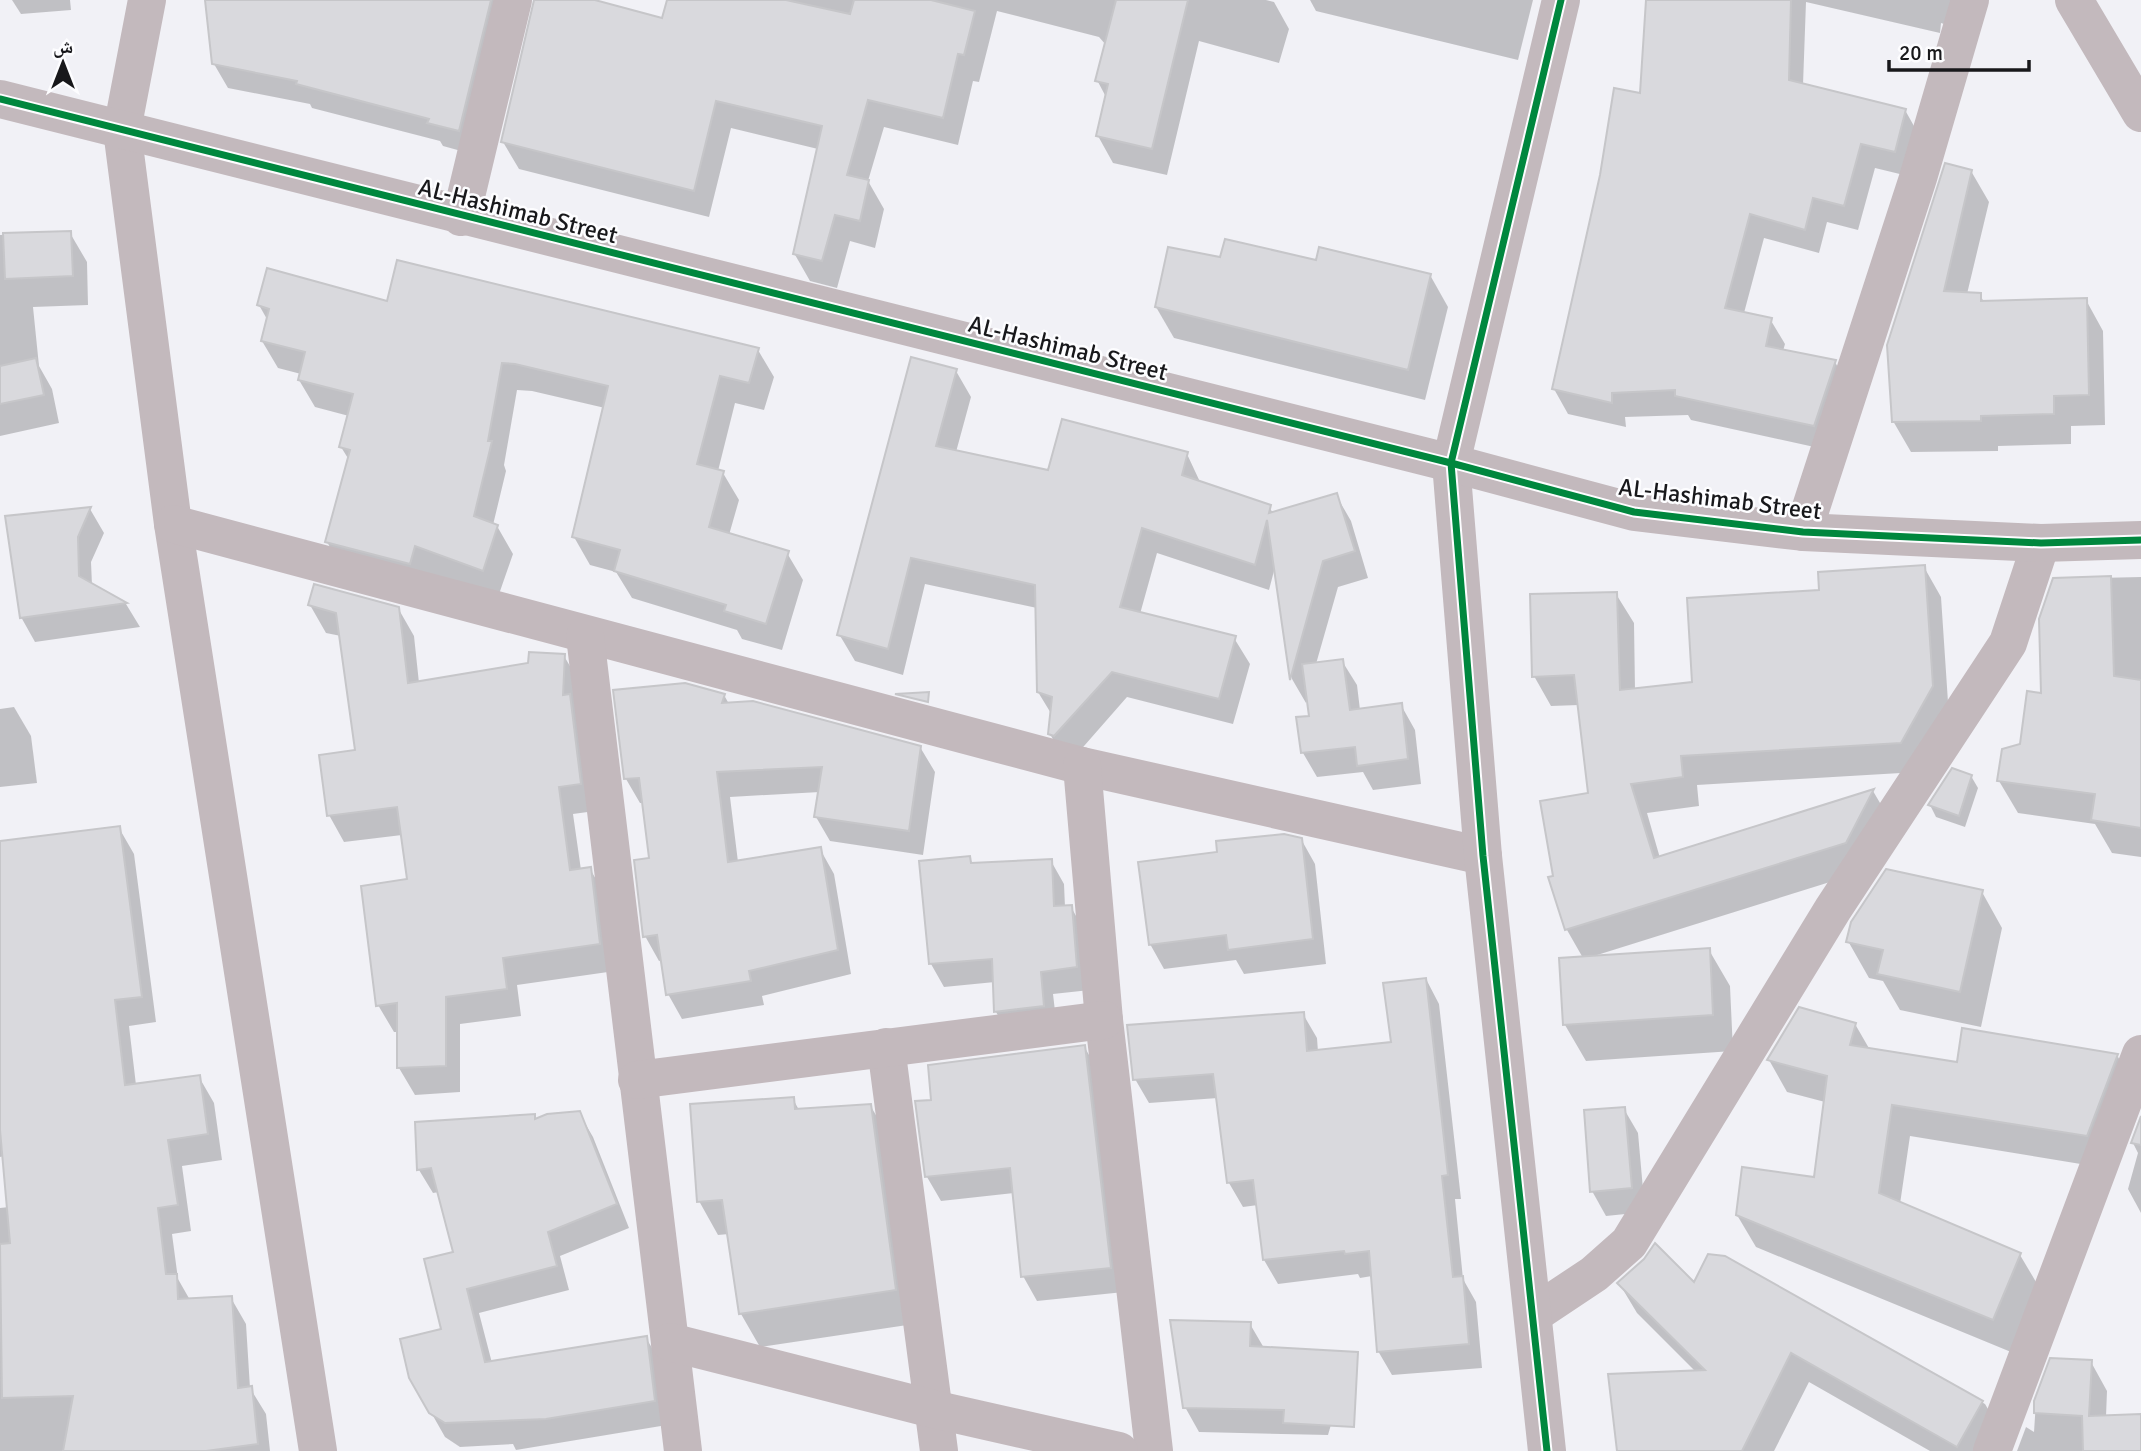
<svg xmlns="http://www.w3.org/2000/svg" width="2141" height="1451" font-family="Signika,'Noto Naskh Arabic',sans-serif">
  <style>
    .shadow { fill: #0003 }
    .building { fill: #d9d9dd; stroke: #c6c6c9; stroke-width: 2 }
    .lines { fill: none; stroke-linecap: round; stroke-linejoin: round }
    .minor { stroke: #c3b9bd; stroke-width: 38 }
    .tertiary { stroke: #c3b9bd; stroke-width: 38 }
    .cycleway-casing { stroke: #fdfdff; stroke-width: 11 }
    .cycleway { stroke: #00873e; stroke-width: 7 }
    .labels { text-anchor: middle; stroke-width: 5; stroke-linejoin: round; paint-order: stroke }
    .street-label { font-size: 24px; fill: #18181b; stroke: #fdfdff }
  </style>
  <rect width="100%" height="100%" fill="#f1f1f6"/>
  <g class="shadow">
    <path d="M12,0h58l1,10 -50,4z"/>
    <path d="M207,0h313l-48,154 -29,-8 -3,-5 -128,-33 -2,-4 -82,-16 -14,-24z"/>
    <path d="M536,0h49l79,20 4,-20h598l8,2 15,27 -10,34 -80,-22 -32,134 -54,-12 -15,-27 8,-39 -9,-17 9,-35 -7,-8 -102,-26 -18,71 -6,-1 -15,64 -74,-18 -16,54 16,28 -9,39 -25,-7 -13,47 -27,-7 -16,-28 24,-104 -87,-21 -22,89 -190,-48 -16,-27z"/>
    <path d="M1310,0h223l-15,60 -202,-49z"/>
    <path d="M1648,0h305l-6,25 -6,-2 -1,10 -134,-31 -3,83 102,25 14,25 -11,41 -33,-8 -17,62 -31,-8 -8,31 -55,-15 -20,75 26,6 15,25 -2,7 52,11 14,25 -21,63 -137,-30 -3,-5 -63,2 1,10 -58,-13 -14,-25 88,-294z"/>
    <path d="M1971,171l18,31 -22,92 13,1 4,7 102,-2 17,31 2,94 -34,1v18l-73,2v5l-87,1 -18,-31z"/>
    <path d="M70,233l17,29 1,43 -55,2 6,59 13,23 7,34 -59,13v-201z"/>
    <path d="M1222,259l95,3 113,13 18,32 -23,93 -251,-62 -18,-31z"/>
    <path d="M388,303l370,47 16,27 -10,33 -29,-7 -17,68 5,2 16,27 -10,35 58,18 16,27 -21,70 -40,-11 -5,-9 -105,-32 -16,-26 -26,-7 -16,-28 31,-129 -73,-17 -15,-1 -13,75 2,6 -13,54 4,1 16,28 -15,43 -155,-28 -16,-27 22,-82 -8,-13 8,-31 -34,-9 -16,-27 2,-6 -23,-6 -16,-27 6,-20 -9,-16z"/>
    <path d="M956,371l15,26 -15,55 93,20 138,-18 14,30 68,23 4,6 63,-18 15,26 17,57 -30,9 -22,77 26,-3 15,24 3,25 41,-5 14,25 6,54 -48,6 -10,-18 -46,5 -14,-24 8,-36 -3,-22 -2,8 -14,-24 -17,-112 -6,23 -112,-37 -17,61 94,24 16,26 -17,60 -106,-27 -57,65 -5,-2 -15,-26 2,-19 -14,-23 -1,-84 -112,-24 -22,91 -48,-14 -16,-27z"/>
    <path d="M90,509l14,24 -13,29 1,23 34,19 14,23 -105,15 -14,-25z"/>
    <path d="M1924,567l17,30 8,120 -31,55 -221,13 2,21 -52,7 13,45 213,-67 17,29 -28,52 -268,84 115,-6 21,36 3,65 -147,10 -21,-36 18,-67 -16,-28 -17,-52 5,-1 35,-82 -11,-90 -28,1 -17,-30 82,-82 18,29 1,67 59,-6 127,-92z"/>
    <path d="M2141,577v280l-29,-4 -17,-29 -77,-11 -19,-32 22,-36 22,-50 11,-116z"/>
    <path d="M310,605l88,3 16,28 5,47 145,-27 16,27 15,128 -22,3 8,56 9,-1 16,27 9,75 -98,14 4,31 -61,8v68l-45,3 -16,-27v-36h-5l-16,-27 31,-125 -7,-45 -58,7 -15,-27 28,-63 -16,-116 -15,-3z"/>
    <path d="M724,695l5,9 191,43 15,25 -12,83 -93,-14 -14,-24 4,-25 -90,5 8,65 82,-13 14,25 17,100 -89,22 2,9 -82,14 -14,-25 -5,-34 -4,1 -14,-25 6,-76 -7,-57h-4l-14,-24z"/>
    <path d="M14,707l17,29 6,47 -37,4v-78z"/>
    <path d="M1971,776l7,12 -13,39 -29,-10 -6,-12z"/>
    <path d="M119,828l15,26 22,168 -27,4 7,59 63,-8 15,26 8,57 -40,6 9,65 -19,3 6,45 12,21 41,-2 15,26 4,64 16,26 4,37h-270v-243l9,-1 -5,-51 -4,1v-314z"/>
    <path d="M1301,839l14,25 11,100 -82,10 -8,-14 -72,9 -14,-25z"/>
    <path d="M969,858l4,6 78,-3 13,23 1,23h6l13,23 6,60 -37,4 4,34 -48,6 -13,-22 -1,-30 -51,5 -13,-23z"/>
    <path d="M1982,892l20,36 -21,99 -81,-17 -17,-29 -14,-3 -21,-37z"/>
    <path d="M1426,979l13,25 22,195h-6l8,80 13,23 6,66 -90,7 -14,-24 -6,-75 -12,2 -2,-4 -80,10 -14,-24 -6,-55 -15,2 -14,-24 -11,-85 -69,5 -14,-24 168,-65 14,24 1,14 75,-9z"/>
    <path d="M1855,1024l15,26 88,14 159,-9 18,33 -30,80 -195,-32 -10,68 120,51 19,32 -28,65 -255,-105 -19,-32 78,-36 10,-77 -38,-10 -18,-32z"/>
    <path d="M1084,1046l14,25 26,221 -87,9 -14,-25 -9,-83 -73,8 -14,-24 6,-76z"/>
    <path d="M793,1099l6,11 71,-5 20,34 24,185 -154,23 -19,-33 -12,-80 -11,1 -19,-34z"/>
    <path d="M1624,1109l14,24 7,79 -39,4 -14,-25z"/>
    <path d="M579,1113l14,24 36,91 -69,28 9,34 -90,23 13,50 154,-25 14,23 7,64 -151,25 -3,-6 -53,3 -15,-10 -34,-60 32,-46 12,-77 -16,-62 -6,1 -14,-23 115,-54 2,5z"/>
    <path d="M2141,1122v91l-13,-24 10,-36 -5,-10z"/>
    <path d="M1725,1257l260,147 18,30 -5,17h-68l-121,-69 -35,69h-155l77,-79 -59,-59 -18,-30 76,2z"/>
    <path d="M1250,1324l14,24 81,28 -17,59 -129,-3 -14,-25z"/>
    <path d="M2091,1362l16,29 -1,26 35,-1v35h-124l9,-24 8,5 2,-31z"/>
  </g>
  <g class="building">
    <path d="M205,0h286l-32,131 -32,-8 2,-4 -133,-35 1,-3 -85,-17z"/>
    <path d="M534,0h61l67,18 5,-18h119l64,14 4,-14h77l44,11 -11,44 -6,-1 -15,64 -75,-18 -21,75 22,5 -9,41 -25,-6 -13,46 -29,-7 29,-128 -106,-25 -22,90 -193,-49z"/>
    <path d="M1116,0h72l-36,149 -56,-13 12,-52 -13,-3z"/>
    <path d="M1646,0h145l-2,80 117,29 -11,43 -34,-8 -17,62 -31,-8 -8,32 -55,-16 -25,94 47,10 -6,28 70,14 -22,66 -139,-30v-6l-63,3v10l-60,-14 48,-214 14,-87 26,5z"/>
    <path d="M1945,163l27,7 -28,121 37,2v8l106,-3 2,97 -35,1v18l-73,2v5l-89,1 -5,-77z"/>
    <path d="M71,231l2,45 -68,3 -2,-46z"/>
    <path d="M1225,239l91,21 3,-13 112,27 -23,96 -253,-63 13,-60 52,10z"/>
    <path d="M397,260l362,88 -10,35 -29,-7 -23,88 27,7 -15,56 80,24 -23,73 -42,-13 2,-6 -112,-34 6,-21 -48,-13 36,-151 -93,-22 -13,-1 -14,78h4l-18,75 24,9 -15,46 -68,-25 -5,18 -85,-22 25,-92 -11,-3 14,-53 -55,-14 7,-28 -44,-11 8,-32 -12,-4 10,-37 120,33z"/>
    <path d="M911,357l46,12 -21,77 112,24 14,-51 126,33 -6,23 89,30 -2,8 68,-20 18,58 -32,10 -33,119 -23,-160 -12,45 -113,-37 -22,79 116,29 -17,63 -107,-27 -58,64 -6,-2 4,-37 -15,-5 -2,-107 -124,-27 -23,91 -51,-14z"/>
    <path d="M36,358l8,37 -44,9v-38z"/>
    <path d="M91,507l-13,30 1,39 48,27 -107,15 -15,-102z"/>
    <path d="M1925,565l8,121 -32,57 -220,13 2,21 -52,7 23,74 220,-69 -28,54 -281,87 -17,-53 5,-1 -13,-75 48,-8 -14,-118 -42,2 -2,-83 87,-2 3,98 72,-8 -5,-84 132,-8 -1,-18z"/>
    <path d="M2111,576l3,100 27,4v148l-50,-8 4,-26 -98,-13 5,-32 18,-5 7,-53 14,2 -2,-74 14,-41z"/>
    <path d="M314,584l85,23 9,76 120,-20 1,-11 36,2 -2,41 7,-1 11,90 -22,3 11,83 21,-3 9,77 -97,14 4,31 -61,8v69l-49,2v-65l-21,3 -15,-120 46,-7 -10,-72 -70,9 -8,-61 36,-5 -19,-137 -28,-8z"/>
    <path d="M1343,659l7,51 52,-7 6,56 -51,7 -2,-19 -54,6 -5,-36 13,-1 -7,-52z"/>
    <path d="M685,683l40,11 -3,9 31,-2 168,45 -12,85 -95,-14 8,-50 -105,5 11,90 93,-15 17,103 -89,21 2,10 -85,14 -9,-60 -14,2 -9,-77 15,-2 -10,-80 -15,1 -11,-89z"/>
    <path d="M929,692l-1,10 -33,-8z"/>
    <path d="M1952,768l20,7 -13,41 -31,-11z"/>
    <path d="M120,826l22,171 -27,3 10,85 75,-10 8,59 -40,6 10,65 -20,3 8,66h11l1,25 54,-3 6,92 14,-2 6,58 -52,7h-143l10,-55 -71,2 -2,-154 10,-1 -10,-113v-289z"/>
    <path d="M1284,834l18,4 11,101 -85,11 -2,-15 -77,10 -11,-83 79,-10 -1,-11z"/>
    <path d="M970,856l1,7 81,-4 2,47 18,-1 5,62 -36,5 3,34 -50,6 -2,-53 -63,5 -10,-103z"/>
    <path d="M1886,869l97,21 -23,102 -83,-18 6,-24 -37,-8 5,-20z"/>
    <path d="M1710,948l3,67 -150,10 -4,-67z"/>
    <path d="M1426,978l22,197 -6,1 11,101 10,-1 6,68 -92,8 -8,-101 -24,3 -1,-3 -81,9 -10,-80 -26,3 -14,-109 -80,6 -6,-55 177,-13 3,39 84,-9 -8,-59z"/>
    <path d="M1799,1007l57,16 -6,22 107,17 5,-34 156,26 -31,82 -195,-31 -13,88 142,60 -28,67 -257,-105 6,-48 72,10 13,-101 -60,-16z"/>
    <path d="M1085,1045l26,223 -90,9 -11,-109 -85,9 -10,-76 16,-1 -3,-35z"/>
    <path d="M794,1097l1,12 76,-5 25,186 -157,24 -17,-114 -25,2 -7,-98z"/>
    <path d="M1625,1107l7,81 -42,4 -6,-82z"/>
    <path d="M580,1111l37,93 -69,28 9,34 -90,23 18,73 162,-26 8,65 -109,18 -101,4 -16,-10 -20,-35 -9,-39 41,-10 -17,-70 29,-7 -22,-84 -14,2 -2,-48 120,-8v5l12,-5z"/>
    <path d="M2141,1116v29l-10,-2z"/>
    <path d="M1655,1243l39,39 14,-28 17,2 258,145 -26,46 -166,-94 -49,98h-125l-9,-77 97,-4 -88,-87 27,-24z"/>
    <path d="M1170,1320l81,2 -1,24 108,6 -4,75 -71,-4 1,-13 -101,-2z"/>
    <path d="M2050,1358l42,2 -3,56 52,-2v37h-58l-1,-35 -48,-3v-12z"/>
  </g>
  <g class="lines">
    <g class="minor">
      <path d="M147,0l-25,130 51,394 145,927"/>
      <path d="M2074,0l67,113"/>
      <path d="M461,217l52,-217"/>
      <path d="M173,524l909,242 401,90"/>
      <path d="M1803,532l115,-354 52,-178"/>
      <path d="M585,636l98,815"/>
      <path d="M1082,766l22,254 50,431"/>
      <path d="M886,1047l53,404"/>
      <path d="M637,1080l467,-60"/>
      <path d="M1534,1314l60,-40 35,-31 204,-334 175,-266 33,-100"/>
      <path d="M670,1342l263,67 186,42"/>
      <path d="M1547,1451l-64,-595 -32,-393 110,-463"/>
      <path d="M1992,1451l149,-397"/>
    </g>
    <path class="tertiary" d="M0,99l1451,364 183,49 169,20 238,11 100,-3"/>
    <g class="cycleway-casing">
      <g id="cycleway">
        <path d="M0,99l1451,364 183,49 169,20 238,11 100,-3"/>
        <path d="M1547,1451l-64,-595 -32,-393 110,-463"/>
      </g>
    </g>
    <use href="#cycleway" class="cycleway"/>
  </g>
  <g class="labels">
    <g class="street-label">
      <text transform="translate(518 211) rotate(14)" y="8">AL-Hashimab Street</text>
      <text transform="translate(1068 348) rotate(14)" y="8">AL-Hashimab Street</text>
      <text transform="translate(1720 499) rotate(7)" y="8">AL-Hashimab Street</text>
    </g>
  </g>
  <g transform="translate(63 63)" stroke="#fdfdff" stroke-width="5" paint-order="stroke">
  <path d="M0-5L12 26L0 18L-12 26Z" fill="#18181b"/>
  <text y="-10" font-size="19" font-weight="bold" text-anchor="middle" fill="#18181b">ش</text>
  </g>
  <path d="M1889 60v10h140v-10" fill="none" stroke="#18181b" stroke-width="3.5"/>
  <text x="1899" y="60" font-size="21" fill="#18181b" stroke="#fdfdff" stroke-width="5" paint-order="stroke">20 m</text>
</svg>
